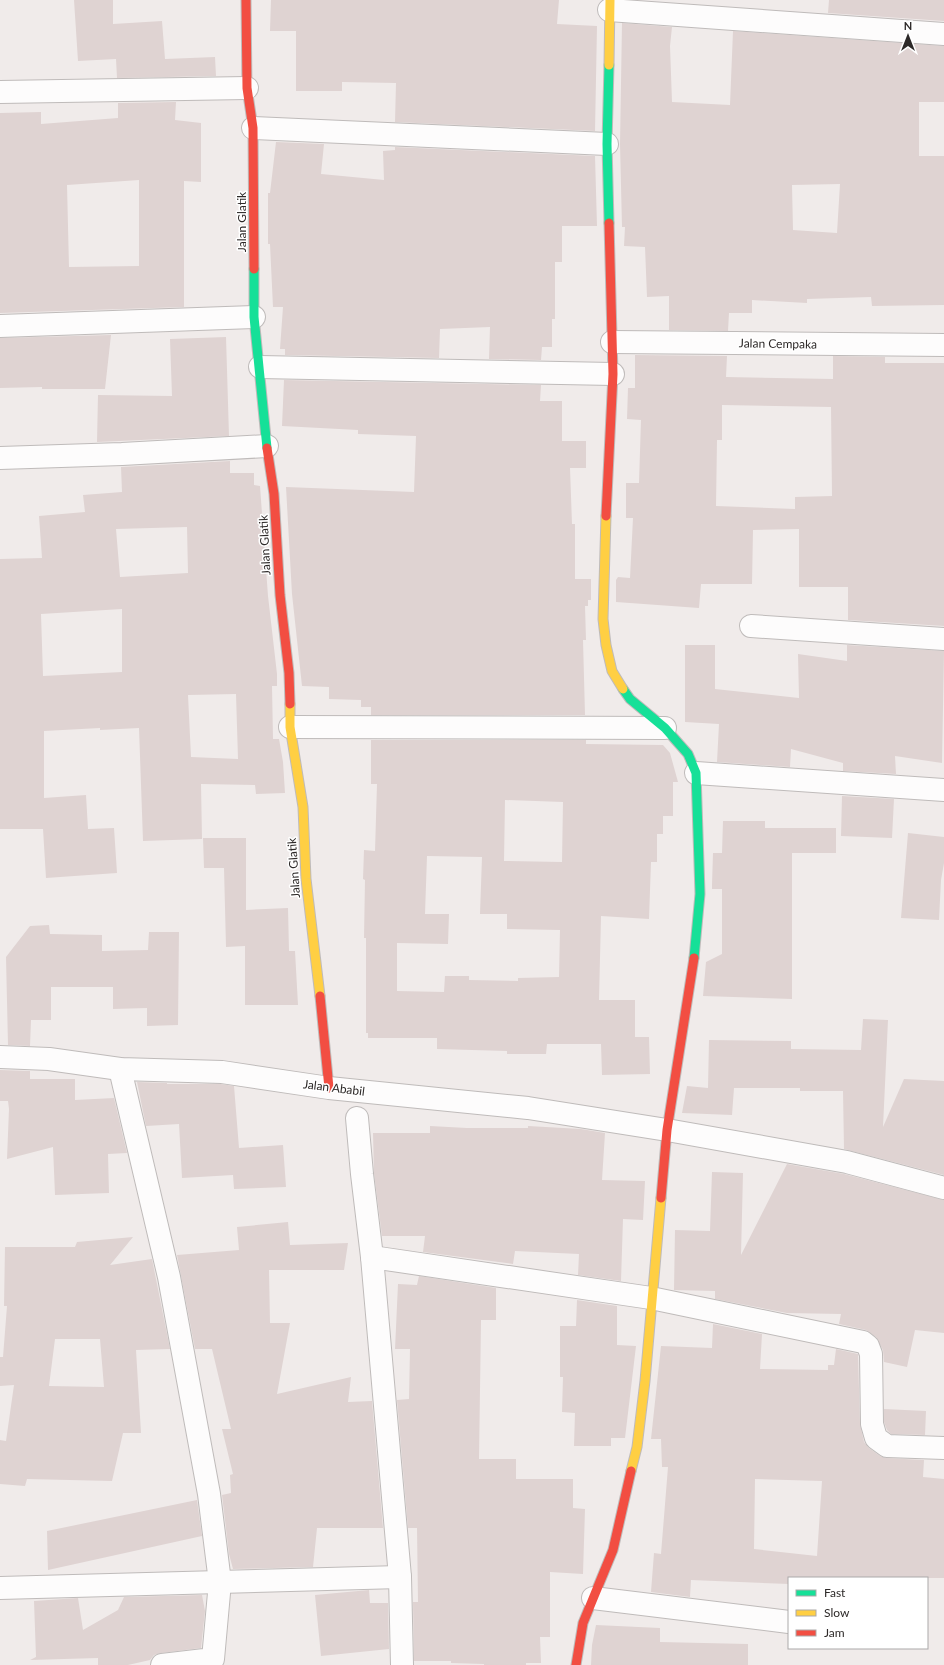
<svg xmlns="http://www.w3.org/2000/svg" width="944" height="1665" font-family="Lato,sans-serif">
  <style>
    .building { fill: #dfd3d2; fill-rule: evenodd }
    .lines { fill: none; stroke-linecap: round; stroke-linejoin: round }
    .street-casing { stroke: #bfbbba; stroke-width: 24 }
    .fast-casing { stroke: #bfbbba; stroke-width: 11 }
    .slow-casing { stroke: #bfbbba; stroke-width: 11 }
    .jam-casing { stroke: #bfbbba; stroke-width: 11 }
    .street { stroke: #fdfcfc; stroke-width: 22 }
    .fast { stroke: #16e098; stroke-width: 9 }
    .slow { stroke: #ffcf43; stroke-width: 9 }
    .jam { stroke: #f24e42; stroke-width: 9 }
    .labels { text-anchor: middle; stroke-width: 3; stroke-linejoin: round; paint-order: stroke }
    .street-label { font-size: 12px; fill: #2d2928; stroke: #fff }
  </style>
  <rect width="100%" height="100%" fill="#f0ebea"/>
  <g class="building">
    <path d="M74,0h39v24l49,-3 3,38 50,-2 1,19 -99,2 -1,-19 -38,2z"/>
    <path d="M271,0h288l-2,24 40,2 -2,105 -200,-9 1,-39 -54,-1v9h-46v-60h-26z"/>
    <path d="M829,0h115v21l-116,-8z"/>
    <path d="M622,23l50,4 -2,19 2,56 58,3 3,-74 211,15v56h-25v54h25v149l-72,1 -1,-9 -64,2v4l-55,-3v13h-23l-1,18 -59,-1v-34l-22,1 -2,-50 -21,-1 1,-19h-3l-2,-83zM840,184l-3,49 -44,-3 -1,-45z"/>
    <path d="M176,102l-1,18 26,3v59l-17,-1v126l-184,6v-200l41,-1v12l77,-6v-15zM139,180v86l-70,1 -2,-82z"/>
    <path d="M276,142l48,2 -3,30 63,6 -1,-29 12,-1v-3l200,9 2,70h-35v36h-7v57h-3v28h-10l-1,13 -52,-1 1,-32 -50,2 -1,29 -154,-3v-6h-5l3,-42h-10l-3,-63h-2v-51h2z"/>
    <path d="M111,335l-6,54h-63v-2l-42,1v-50z"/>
    <path d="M226,337l3,99 -132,6 1,-47 74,1 -2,-57z"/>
    <path d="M635,355l92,1 -1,21 107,2v-23l52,1v6h59v263l-96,-6v-33h-49v-58l-46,1 -1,54h-51l-2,24 -83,-6v-22l2,-3 12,1 3,-60h-7v-35h13l2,-63 -14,-1 1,-31h7zM722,405l109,2 1,89 -37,1v12l-79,-3 1,-66h5z"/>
    <path d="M284,380l257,5 -1,16h22v40h24v27h-16l2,56h3v55h16v21h-3v6h-3l1,34h-3l2,75h-214v-8h-10v-7l-32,-1v-12l-27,-1 -10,-92 -6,-107 128,5 2,-56 -58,-2v-4l-76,-4z"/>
    <path d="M230,461v12h24v12l6,1 8,110 9,78v12h-5l1,53h6l4,23 2,31 -29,1 -1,-9 -54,-1 1,55 -59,2 -4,-113 -39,2v-2l-56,3v67l42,-3 2,34 26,-1 3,45 -71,5 -3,-49h-43v-270l42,-1 -3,-42 46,-4 -2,-17 39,-3 -1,-25zM187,527l1,46 -68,4 -4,-48zM122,609v63l-79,4 -2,-62zM236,694l2,65 -47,-2 -3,-62z"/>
    <path d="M685,645h30v44l84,9 -1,-44 49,7v-16l97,6 -2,112 -47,-7 1,18 -53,-3v-8l-52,-14 -1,18 -73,-5 2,-38 -34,-2z"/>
    <path d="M371,740h215v4l77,1 7,8 8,29h-5v34h-10v18h-6v28h-6l-2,57 -48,-3 -2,84h36v37h14l1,37 -48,1 -1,-31h-54l-1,10h-39v-3l-70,-2v-11h-69v-5h-2v-95h-2l1,-58 -2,-1 1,-29 11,1 2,-67h-6zM505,800l58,2 -1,60 -58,-1zM427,856l55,1 -2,57h27v15l53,1 -1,47 -41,1v3l-49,-1v-4h-24l-1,16 -47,-1v-48l51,1 1,-30h-24z"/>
    <path d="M842,796l52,3 -2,39 -51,-2z"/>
    <path d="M723,821h42v7h71v25h-44v146l-89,-3 3,-34 16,-8v-65h-10v-4l1,-32h9z"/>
    <path d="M908,833l36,4v26l-3,17 -2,40 -38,-2z"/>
    <path d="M203,838h43v72l42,-2 1,43h6l3,54h-53v-59l-19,1 -2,-79h-20z"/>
    <path d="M49,925l1,9 52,1v16l46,-1 1,-18h30l-1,93 -31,1v-18l-34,1v-22h-62v33h-20l-1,26 -22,-1 -2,-88 24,-31z"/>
    <path d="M863,1019l25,1 -5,107 21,-48 40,2v94l-100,-26 -1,-58h-43v-3h-66l-2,27 -50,-2 5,-27 21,2 1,-48 82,1v8l70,1z"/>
    <path d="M0,1070l30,1v8h45v21l39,-2 13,55 -19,1 1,39 -54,2 -2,-48 -46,12 2,-50 -1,-8h-8z"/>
    <path d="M137,1082l30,1v1h54l13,2 5,62 44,-3 3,42 -52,2 -1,-14 -51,3 -3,-54 -33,2z"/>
    <path d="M430,1126l37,2h61v-2l53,3 24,4 -3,47 43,1 -2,39 -20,-1 -2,62 -43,-6 1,-21 -64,-3 -2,13 -90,-12 2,-16h-43l-8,-63 -1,-40h57z"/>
    <path d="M787,1164l57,10 100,26v133l-29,-3 -8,37 -23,-5 -1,-12 -7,-13 -10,-7 -27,-6 2,-10 -54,-1 -72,-14v-8l-41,-1 1,-60 35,1 2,-59 31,1 -2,82z"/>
    <path d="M288,1222l2,23 58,-2 -4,27h-75l1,53h20l-13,71 74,-17 -3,25 24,-1 11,127h-66l-4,39 -80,2 -4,-15 -7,-59 9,-2 -1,-18 3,-1 -11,-45h9l-19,-80h-17l-18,-94 62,-5 -2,-23z"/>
    <path d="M133,1237l-23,28 42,-6 18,90 -34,1 5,83h-18l-11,48 -85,-2 -2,7 -25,-2v-44l6,1 8,-56 -14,1v-29h3l4,-51h-3l1,-59h70l2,-5zM55,1339h45l4,48 -55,-1z"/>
    <path d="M419,1276l77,12v32h-15l-2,139h37v20h57v29l12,1 -2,65 -33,-2v65h-10l1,26h-15v2h-42v-1l-33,-1v-2h-37l-1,-59h5l-1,-74h-9l-11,-128 12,-1 1,-50h-15l3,-65 19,1z"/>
    <path d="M577,1300l40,6v39l19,1 -11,92h-14v8h-37l1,-33 -13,-1 1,-35h-3v-51h16z"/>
    <path d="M713,1324l49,10 -2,35 68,1v-5h6l2,-16 22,5 2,70 4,18 5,6 11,8 6,2 38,2 -1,17 21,2v99h-155v6l-98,-4 -1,17 -39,-5 3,-39 7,1 7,-87h-6l-1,-28h-10l10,-93 51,2zM755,1479l67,2 -5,75 -63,-7z"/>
    <path d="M884,1409l42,2 -1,24 -34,-1 -4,-4 -3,-8z"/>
    <path d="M197,1500l5,36 -154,34 -1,-39z"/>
    <path d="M369,1590l1,13h18l1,46 -68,7 -6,-61z"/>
    <path d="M202,1595l3,16 -4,37 -40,5 -7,2 -4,5 -22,5h-30v-7l-68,2 6,-3 -2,-56 44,-3 5,32 35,-20 6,-13z"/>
    <path d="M596,1625l64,3v14l88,2v21h-157l1,-20z"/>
  </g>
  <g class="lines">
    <g class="street-casing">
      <g id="street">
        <path d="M609,10l335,24"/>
        <path d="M0,92l247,-4"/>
        <path d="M253,128l354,16"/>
        <path d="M0,326l254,-9"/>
        <path d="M612,342l332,3"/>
        <path d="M260,367l353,7"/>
        <path d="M0,458l122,-4 145,-8"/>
        <path d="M751,626l193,13"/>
        <path d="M290,727l375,1"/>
        <path d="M696,773l248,17"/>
        <path d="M0,1057l49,2 71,10 102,3 107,16 199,20 139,22 180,32 97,26"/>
        <path d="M120,1069l49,208 40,217 11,88 -7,77 -51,6"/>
        <path d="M357,1118l5,56 10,83 28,320 2,88"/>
        <path d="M372,1257l279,41 212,44 5,4 3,8 1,70 4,14 11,8 57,2"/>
        <path d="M0,1588l400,-11"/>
        <path d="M593,1598l196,24"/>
      </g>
    </g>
    <g class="fast-casing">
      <g id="fast">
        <path d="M609,65l-2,79 2,79"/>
        <path d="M254,269v48l13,131"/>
        <path d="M623,689l7,10 35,29 23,26 8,19 4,121 -6,64"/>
      </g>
    </g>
    <g class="slow-casing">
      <g id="slow">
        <path d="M609,65l1,-65"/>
        <path d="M606,516l-3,103 3,26 6,26 11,18"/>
        <path d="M290,704v23l13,80 3,72 14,117"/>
        <path d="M631,1471l6,-24 8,-66 16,-183"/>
      </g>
    </g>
    <g class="jam-casing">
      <g id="jam">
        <path d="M246,0l1,88 6,40 1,141"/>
        <path d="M267,448l7,46 6,101 9,78 1,31"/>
        <path d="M606,516l7,-142 -4,-151"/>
        <path d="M320,996l9,92"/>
        <path d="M661,1198l6,-68 27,-172"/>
        <path d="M576,1665l7,-42 30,-73 18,-79"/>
      </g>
    </g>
    <use href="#street" class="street"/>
    <use href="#fast" class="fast"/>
    <use href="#slow" class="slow"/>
    <use href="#jam" class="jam"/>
  </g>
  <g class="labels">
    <g class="street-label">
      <text transform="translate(242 222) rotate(-90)" y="4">Jalan Glatik</text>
      <text transform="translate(778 344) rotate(1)" y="4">Jalan Cempaka</text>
      <text transform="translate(265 545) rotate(-93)" y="4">Jalan Glatik</text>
      <text transform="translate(294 868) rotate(-94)" y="4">Jalan Glatik</text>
      <text transform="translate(334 1088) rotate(7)" y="4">Jalan Ababil</text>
    </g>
  </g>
  <rect x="788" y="1577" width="140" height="72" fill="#ffffff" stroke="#aba9a9"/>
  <rect x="796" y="1590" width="20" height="6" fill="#16e098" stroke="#aba9a9"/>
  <text x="824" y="1597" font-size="12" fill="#2d2928">Fast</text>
  <rect x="796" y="1610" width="20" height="6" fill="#ffcf43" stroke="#aba9a9"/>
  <text x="824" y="1617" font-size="12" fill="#2d2928">Slow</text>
  <rect x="796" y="1630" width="20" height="6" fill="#f24e42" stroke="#aba9a9"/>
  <text x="824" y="1637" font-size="12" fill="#2d2928">Jam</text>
  <g transform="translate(908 36)" stroke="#ffffff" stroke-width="3" paint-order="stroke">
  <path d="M0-3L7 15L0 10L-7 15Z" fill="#2d2928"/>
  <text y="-6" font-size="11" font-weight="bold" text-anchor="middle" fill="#2d2928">N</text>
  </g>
</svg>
